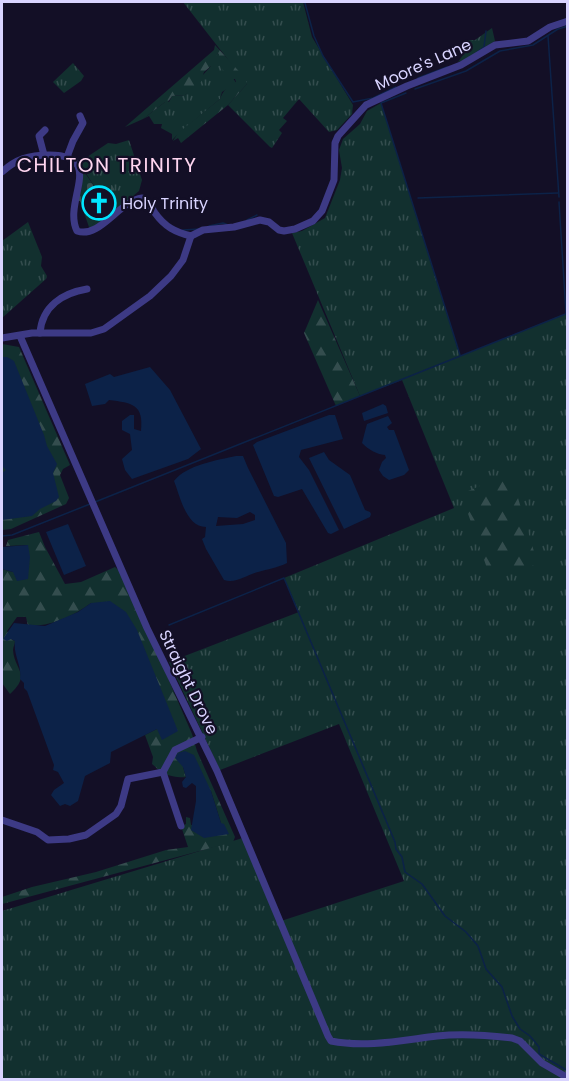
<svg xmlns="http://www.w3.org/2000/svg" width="569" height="1081" font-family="Poppins,sans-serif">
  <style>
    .grass { fill: url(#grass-tufts) }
    .forest { fill: url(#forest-firs) }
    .cemetery { fill: url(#cemetery-stones) }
    .water { fill: #0c2248; fill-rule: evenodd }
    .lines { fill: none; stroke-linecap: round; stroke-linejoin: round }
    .stream { stroke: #0c2248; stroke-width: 1.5 }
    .minor { stroke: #3d3a85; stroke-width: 7 }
    .labels { text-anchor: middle; stroke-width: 4.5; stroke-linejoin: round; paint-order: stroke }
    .street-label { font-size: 16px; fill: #d9d4ff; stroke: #130f26 }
    .poi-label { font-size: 16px; fill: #d9d4ff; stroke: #130f26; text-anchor: start }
    .quarter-label { font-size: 20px; letter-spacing: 1.5px; fill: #ffd6f0; stroke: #130f26 }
  </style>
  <defs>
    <pattern id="grass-tufts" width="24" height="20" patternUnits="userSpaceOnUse" patternTransform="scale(1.5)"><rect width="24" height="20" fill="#12302f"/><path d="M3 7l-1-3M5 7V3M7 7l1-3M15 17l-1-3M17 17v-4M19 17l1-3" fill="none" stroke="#344d4e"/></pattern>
    <pattern id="forest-firs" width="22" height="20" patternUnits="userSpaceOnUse" patternTransform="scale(1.5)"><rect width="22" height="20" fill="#12302f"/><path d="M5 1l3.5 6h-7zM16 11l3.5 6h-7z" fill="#344d4e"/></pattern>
    <pattern id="cemetery-stones" width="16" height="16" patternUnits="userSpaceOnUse" patternTransform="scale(1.5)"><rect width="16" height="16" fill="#12302f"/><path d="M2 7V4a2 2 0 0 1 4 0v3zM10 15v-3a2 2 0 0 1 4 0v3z" fill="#344d4e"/></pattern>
  </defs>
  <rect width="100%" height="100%" fill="#130f26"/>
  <g class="grass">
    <path d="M183,2h120l9,35 41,68 -1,9 -15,16 -8,2 -30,-33 -16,19 4,3 -8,9 3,3 -10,15 -2,-1 -42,-42 19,-21z"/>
    <path d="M492,28l3,13 -28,18 -9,3 5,-7 2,-15h10z"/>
    <path d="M217,53l2,1 17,29 -14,9 -2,7 -41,34 -7,7v-6l-11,-6 1,-4h-8l-5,-8 -6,3 22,-17h4l3,-6 13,-1 26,-29z"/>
    <path d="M73,63l11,13 -3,5 -17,12 -11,-11z"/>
    <path d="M381,103l79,253 107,-43v766l-565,1v-169l244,-74 35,84 123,-40 -65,-157 -119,46 -51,-108 130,-50 -15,-34 170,-70 -52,-128 -42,16 -68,-163 10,-2 23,-13 15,-38 2,-12 -3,-18 4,-11 17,-15 7,-13z"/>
    <path d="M129,140l13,40 -3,11 -48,40 -2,-4 31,-24 -24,-14 -12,-19 -4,-1 -2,-3 9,-9 21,-14 8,1z"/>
    <path d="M28,222l14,35 -1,9 6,10 -1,3 -44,39v-77z"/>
  </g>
  <g class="forest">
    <path d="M215,45l30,33 2,6 -19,21 -47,38 -3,-5 -5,3 5,-8 42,-34c3,-8 7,-13 16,-17l-1,-3h-6l-10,-15v-10l-2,-1v13h-6l-7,6 -3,10 -16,13 -13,1 -4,6h-3l-22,17 -18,8 89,-77z"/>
    <path d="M318,300l42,96 -24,10 -32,-73z"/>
    <path d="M2,344l17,3 51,118 -7,4 -3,6 9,23 -3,6 -55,25 -9,1z"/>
    <path d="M496,479l23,7 -1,12 20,67 -50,6 -23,-66 3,-14z"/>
    <path d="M39,532l6,15 20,37 16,-2 34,-15 8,7 69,160 5,17 38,86 -2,5 -231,62v-7l30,-10 64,-15 70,-22 22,-3 -7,-21 5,-2v-7l4,1 1,7 30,-2 -10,-32 -28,-24 3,10c-6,1 -16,-1 -21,-3 -5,-2 -9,-7 -13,-10l1,-7 -8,-22 12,-6 -66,-126c-19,14 -40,23 -63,23l-2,-9h-9l-10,14 4,8 4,2c0,3 -2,6 -2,9 1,20 19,24 -3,44l-8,-11v-114l11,3 15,-27 -22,1 2,-6z"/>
  </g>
  <path class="cemetery" d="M83,170l13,19 16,-4 9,18 -32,24 -9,-26h-4l5,-10z"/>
  <g class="water">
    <path d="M2,357h5l7,4 30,74 3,11 10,18 -4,9 6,24 -3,4 -16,8 -8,7 -30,4v-47l4,-3 -4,-4z"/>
    <path d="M150,367l20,23 31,59 -13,10 -56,20 -7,-9 -3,-11 10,-9 -2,-16 -8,-4v-9l8,-6h4v14l7,2c3,-27 -9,-28 -32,-31l-4,4 -13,2 -7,-22 25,-10 4,3z"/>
    <path d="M383,404l3,2 2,7 -24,8 -2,-8z"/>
    <path d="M329,415h6l8,24 -42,11 -2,7 10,13 30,60 -8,4 -3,-1 -26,-44 -24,8 -4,-1 -21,-51 4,-3z"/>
    <path d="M388,416l4,7 -5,4 2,3h5l15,40 -5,5 -15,5 -6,-4 -4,-6 3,-8 4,-4 -1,-3c-9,-1 -16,-5 -23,-12l5,-19z"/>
    <path d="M324,452l5,8 21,15 15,35 5,2 1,2 -1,3 -26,12 -35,-71z"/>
    <path d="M236,456h7l5,12 38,75 1,20c-10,5 -19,6 -29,9 -12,3 -22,12 -34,8l-18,-31 -4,-10 3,-2 1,-10c-20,0 -26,-31 -32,-46 12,-16 44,-21 62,-25zM250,512l5,3v5l-12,4 -27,2 2,-9 19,1z"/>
    <path d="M68,524l18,42 -22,9 -18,-43z"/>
    <path d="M28,545l2,12 -2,22 -11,2 -4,-9 -11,-3v-22z"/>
    <path d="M110,601l16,11 11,18 41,101 -16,9 -5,-11 -46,23 -1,11 -25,13 -7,25 -8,5 -5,-2 -5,2 -9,-11 3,-5 10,-7 -6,-11 -5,-2 1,-5 -27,-74 -3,-3v-5l-4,-4c2,-14 -7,-24 -5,-38l-4,-2 -4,2 -4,-2 11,-16 31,3 33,-14 13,-9z"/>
    <path d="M185,751l9,4 17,36 10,32 3,1 5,10 -25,4 -13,-8 5,-29v-15l-4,-3 -6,5 -3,-1 -1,-5 4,-5 -3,-10 -8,-9 3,-5z"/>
  </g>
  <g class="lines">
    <g class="stream">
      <path d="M305,3l9,33 9,20 30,46 20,-4 23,-11"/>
      <path d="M548,36l11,161"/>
      <path d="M476,53l8,-6 2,-16"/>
      <path d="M418,78l29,-11"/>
      <path d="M415,89l51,-18 34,-20 33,-6 25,-16 10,-3"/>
      <path d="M406,93l-25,10 79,252"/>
      <path d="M418,198l140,-5"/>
      <path d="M559,202l7,111"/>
      <path d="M247,220l10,-5"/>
      <path d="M209,226l14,-3 5,2"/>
      <path d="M183,230l16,-1"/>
      <path d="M95,502l473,-189"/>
      <path d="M2,536l10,-1 78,-31"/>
      <path d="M169,625l115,-47 111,264 1,7 6,8 3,15 17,12 23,32 21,16 12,14 8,23 16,18 10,29 8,13 10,7 9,11v7l29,17"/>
    </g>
    <g class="minor">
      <path d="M44,155l-5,-19 6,-6"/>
      <path d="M67,157l6,-16 10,-18 -3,-7"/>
      <path d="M2,172c14,-13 27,-17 47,-17 58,0 13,46 28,76 23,8 42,-30 65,-33 7,3 9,9 13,15 10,14 20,19 36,23"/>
      <path d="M191,236l12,-6 31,-3 26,-7 9,2 10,8 5,1 11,-2 18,-8 9,-10 12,-31 1,-37 3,-7 28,-31 41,-19 54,-21 34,-20 33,-4 22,-14 18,-6"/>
      <path d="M40,333c2,-27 23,-40 47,-44"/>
      <path d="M20,336l127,292 70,143 111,265 3,5c35,7 72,-1 106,-5 25,-3 50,-1 75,2l8,3 22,22 26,15"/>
      <path d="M2,338l30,-5h59l13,-4 46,-33 21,-20 12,-16 8,-24"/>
      <path d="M163,772l18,54"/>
      <path d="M2,820l35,12 11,8 21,-1 17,-4 30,-21 5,-8 7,-27 35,-7 12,-22 27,-13"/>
    </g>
  </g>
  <defs>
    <g id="church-ring" transform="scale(1.725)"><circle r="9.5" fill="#130f26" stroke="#00e5ff" stroke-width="1.5"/><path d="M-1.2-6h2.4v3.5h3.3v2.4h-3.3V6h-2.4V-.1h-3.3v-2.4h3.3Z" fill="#00e5ff"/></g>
  </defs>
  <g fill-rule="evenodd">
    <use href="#church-ring" x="99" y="203"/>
  </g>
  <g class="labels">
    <g class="street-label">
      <text transform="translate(423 64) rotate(-24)" y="6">Moore's Lane</text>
      <text transform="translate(189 682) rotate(64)" y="6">Straight Drove</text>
    </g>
    <g class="poi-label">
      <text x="122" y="209">Holy Trinity</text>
    </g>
    <g class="quarter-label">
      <text x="107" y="172">CHILTON TRINITY</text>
    </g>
  </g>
  <rect width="569" height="1081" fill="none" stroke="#d9d4ff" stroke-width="6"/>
</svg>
